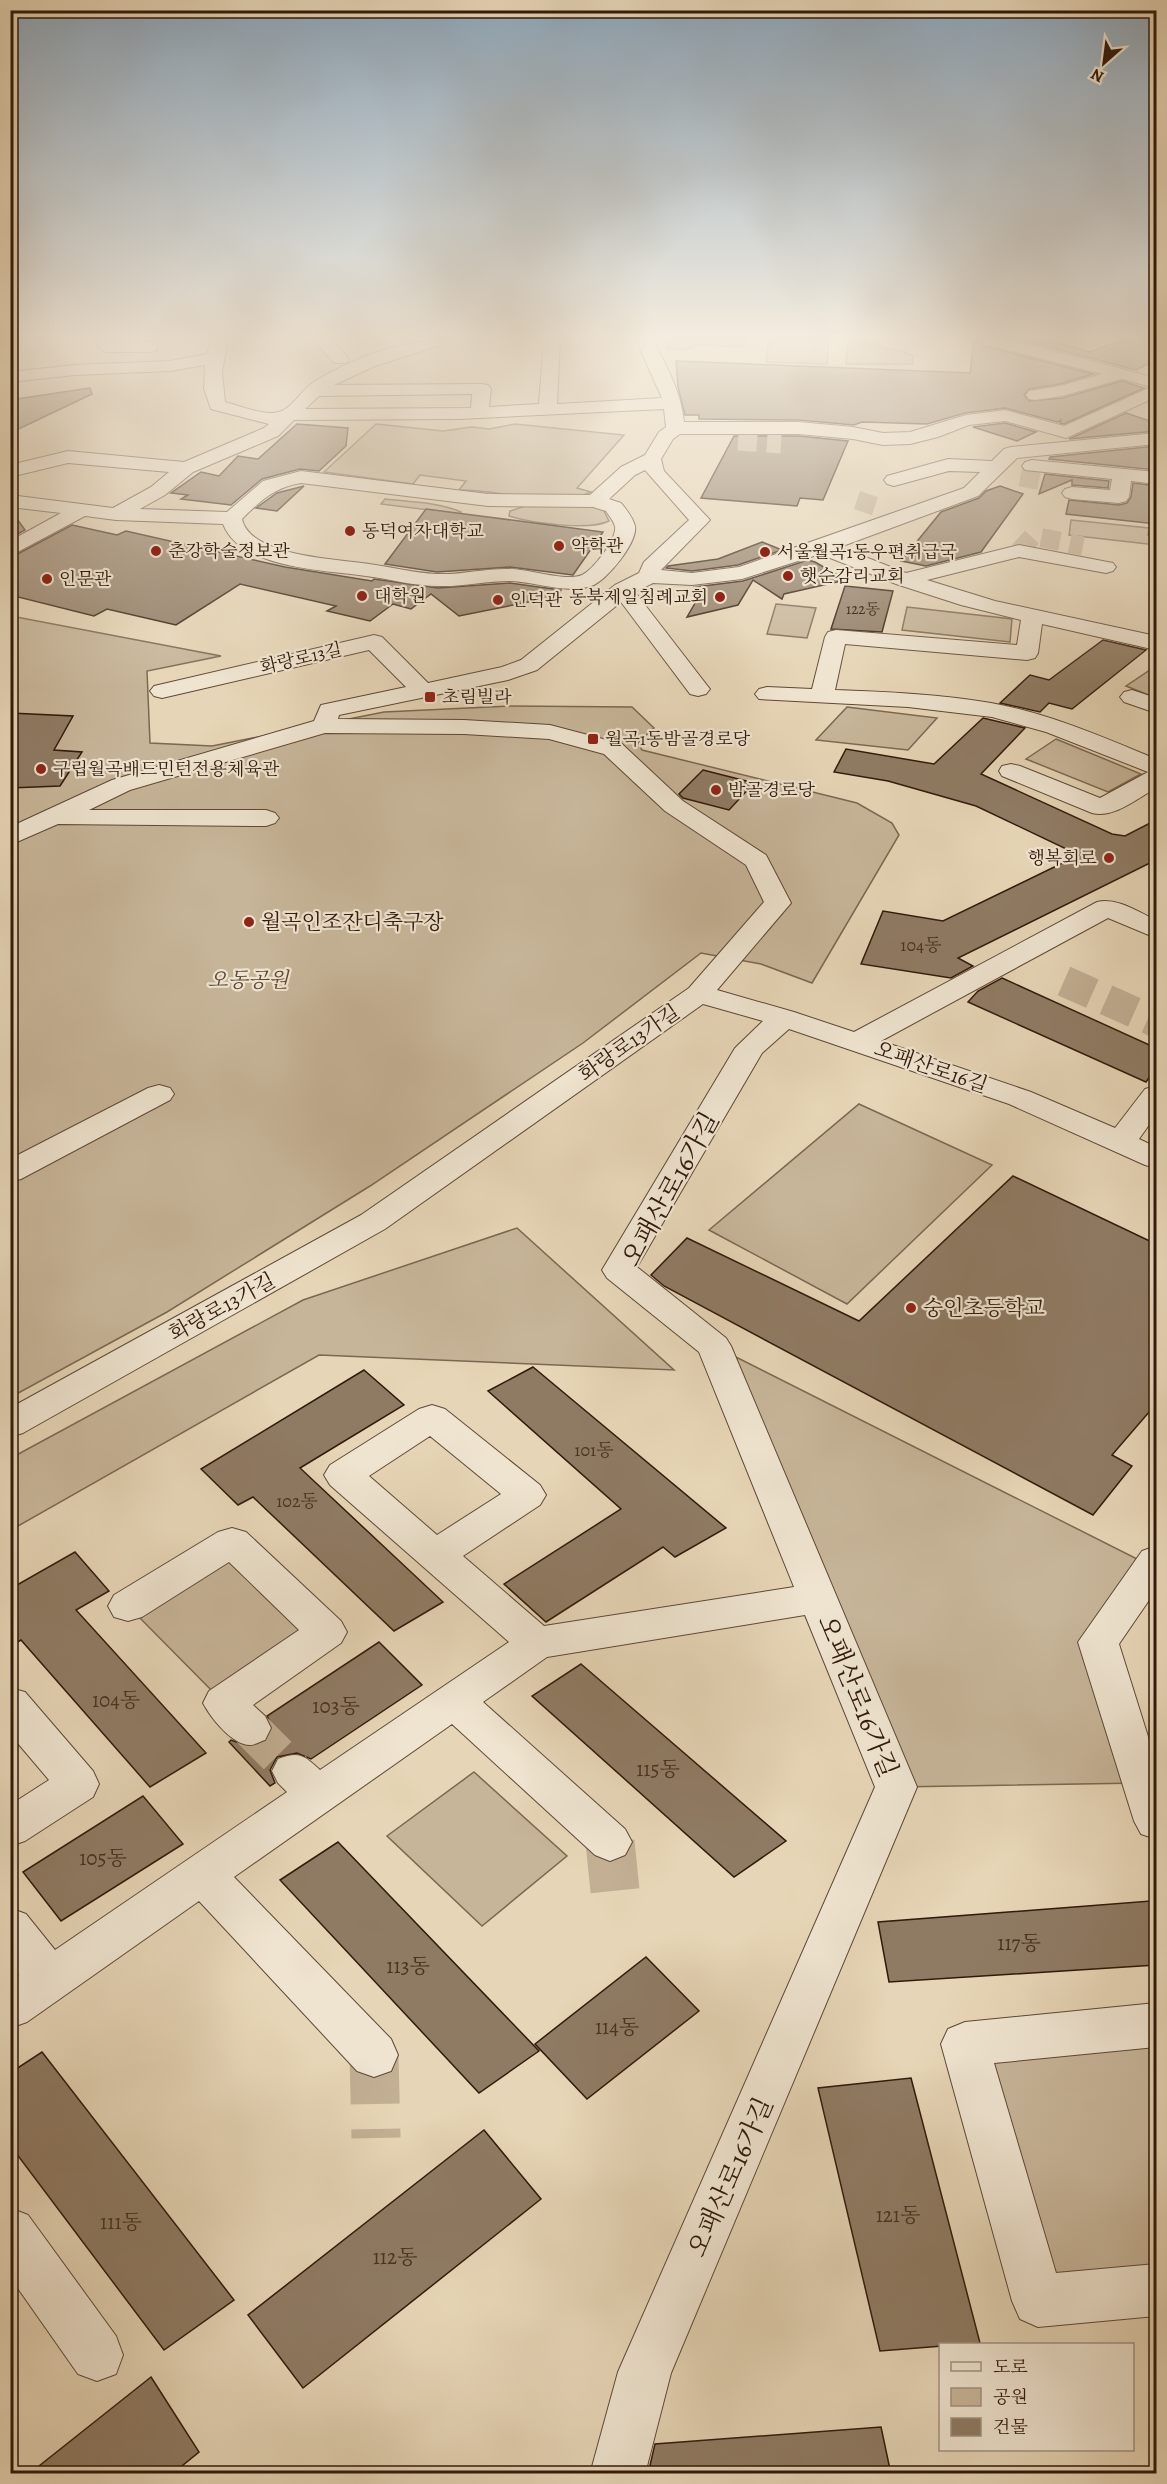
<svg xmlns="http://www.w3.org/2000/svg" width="1167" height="2484" font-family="Alegreya,'Noto Serif KR',serif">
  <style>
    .green { fill: #c7b599; stroke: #7c6752; stroke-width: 1.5 }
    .building { fill: #8f7b64; stroke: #31190b; stroke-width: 1.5 }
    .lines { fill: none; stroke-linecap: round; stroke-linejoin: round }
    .minor-tunnel-far3 { stroke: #c2af94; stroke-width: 19; stroke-dasharray: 19 10; stroke-linecap: butt }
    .minor-tunnel-far2 { stroke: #c2af94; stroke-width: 31; stroke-dasharray: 31 15; stroke-linecap: butt }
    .minor-tunnel-far1 { stroke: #c2af94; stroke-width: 39; stroke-dasharray: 39 20; stroke-linecap: butt }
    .minor-tunnel { stroke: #c2af94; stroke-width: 49; stroke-dasharray: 49 25; stroke-linecap: butt }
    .minor-casing { stroke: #5e4836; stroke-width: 2 }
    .minor { fill: #efe4d0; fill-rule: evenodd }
    .poi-dot { fill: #8f2418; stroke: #efe4d0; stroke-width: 2 }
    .labels { text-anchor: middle; stroke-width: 4.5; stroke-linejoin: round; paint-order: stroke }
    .far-number-label { font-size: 15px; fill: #483221 }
    .far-poi-label { font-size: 18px; fill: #31190b; stroke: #efe4d0; text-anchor: start }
    .far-street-label { font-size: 18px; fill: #31190b; stroke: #efe4d0 }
    .number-label { font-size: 18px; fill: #483221 }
    .poi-label { font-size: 21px; fill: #31190b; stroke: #efe4d0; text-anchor: start }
    .park-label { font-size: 21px; font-style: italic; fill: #5e4836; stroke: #efe4d0 }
    .street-label { font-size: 21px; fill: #31190b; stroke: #efe4d0 }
    .near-number-label { font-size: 21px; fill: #483221 }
    .near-street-label { font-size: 26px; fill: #31190b; stroke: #efe4d0 }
  </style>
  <rect width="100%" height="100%" fill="#e6d5b6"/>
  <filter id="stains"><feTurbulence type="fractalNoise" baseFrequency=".00333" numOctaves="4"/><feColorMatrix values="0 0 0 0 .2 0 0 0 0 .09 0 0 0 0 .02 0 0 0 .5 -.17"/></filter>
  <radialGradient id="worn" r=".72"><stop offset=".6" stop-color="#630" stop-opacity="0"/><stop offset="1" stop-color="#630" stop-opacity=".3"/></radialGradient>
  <g class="green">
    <path d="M667,340h78l-1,7 -47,-2 -13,5 -17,-2z"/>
    <path d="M769,340h60l-2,24 -61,-2z"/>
    <path d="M848,340h13v4h21v4l23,3 -1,2 9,2v9h-67z"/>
    <path d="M376,424l67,7 29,-4 17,2 26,-5 109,11 -47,53 14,4c-34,17 -94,-3 -132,-2l7,-9 -46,-6 -7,9 -89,-12z"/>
    <path d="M385,499c25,3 53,3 76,13v2l-80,-10z"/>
    <path d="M532,504l70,3 7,14c-20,10 -78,2 -100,-5l1,-5z"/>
    <path d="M1071,520l78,8 -1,7 8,1v9l-87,-10z"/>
    <path d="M776,604l40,4 -9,30 -40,-4z"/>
    <path d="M907,607l105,12 -2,23 -108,-12z"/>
    <path d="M11,616l210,40 -74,15 3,72 62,3 172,-34 126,-6 122,1 22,21 -16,15 4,7 215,53 35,20 7,12 -87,148 -51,-19 -60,-11 -118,90 -213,143 -203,126 -156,85z"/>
    <path d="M1156,666v32l-30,-12z"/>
    <path d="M847,707l90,11 -29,32 -92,-10z"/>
    <path d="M1056,739l85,35 -33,18 -82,-33z"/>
    <path d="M859,1104l133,61 -145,139 -138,-74z"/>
    <path d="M517,1228l157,142 -355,-15 -308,175v-72l292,-158z"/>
    <path d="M714,1346l439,221 -55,75 44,141 -246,4z"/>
    <path d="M232,1542l95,90 -103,71 -96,-97z"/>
    <path d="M474,1772l93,84 -85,70 -95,-90z"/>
    <path d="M1156,2025v265l-118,11 -73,-257z"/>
  </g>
  <g class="building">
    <path d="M974,340h7l3,6 109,28 -33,10 -31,5 -5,6 5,6 34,-3 59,-17 22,7 -80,36 -4,-1 1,-3 -3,2 -53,-14 -40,5 -38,11 -65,-2 -8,3 -55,-5 -100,-1v-4h-14l-7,-28 -2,-26 294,12z"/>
    <path d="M1022,340h26l42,12 33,-12h33v20l-20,10z"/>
    <path d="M90,388l2,6 -82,39v-33z"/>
    <path d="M1126,413l30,10v8l-87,8z"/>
    <path d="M1005,423l31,9 -19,9 -44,-14z"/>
    <path d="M297,424l51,4 -2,18 -27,25 -19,-2 -38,10 -31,26 -50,-6 7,-4 -17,-2 30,-21 18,4 19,-20 20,3z"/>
    <path d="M734,436h65l49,5 -25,59 -23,-2 -3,8 -96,-8z"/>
    <path d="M1156,446v24l-107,-11 1,-2z"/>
    <path d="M1045,474l64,7 -1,7 -36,-3v-5l-33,14z"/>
    <path d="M1133,483l23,3v38l-90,-10 3,-14 50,5 8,-2 4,-6z"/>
    <path d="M304,486l-27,25 -21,-3 21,-15z"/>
    <path d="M1000,486l23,8 -42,58 -55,14 -25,-5 40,-49 38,-14 7,-7z"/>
    <path d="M10,509l15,21 -15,8z"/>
    <path d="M426,509l62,8 115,15 -30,43 -63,-8 -73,5 -52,-8z"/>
    <path d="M72,525l45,10 9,-4 159,36 87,14 2,-2 64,9 72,-5 51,7 -3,6 -99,20 -28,-22 -20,15 -18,-5 -23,17 -43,-10 9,-5 -96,-22 -64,41 -69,-16 -13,7 -84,-21v-37z"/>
    <path d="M762,542l20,8 -44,15 -46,6 -26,-3 2,-2 50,-7z"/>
    <path d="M808,560l7,2 31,18 -62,14 -2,5 -29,-19 -15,25 -51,12 15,-26 -7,-4 48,-6z"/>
    <path d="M845,586l48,5 -11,41 -51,-3z"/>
    <path d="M1103,640l43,10 -74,59 -23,-6 -9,9 -40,-9 30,-28 19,5z"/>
    <path d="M10,713l63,3 -19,34 28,2 -22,34 -50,2z"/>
    <path d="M983,718l42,10 -44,46 131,60 13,2 31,-16v40l-198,98 15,8 -22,12 -90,-14 22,-53 60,10 136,-66 -103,-49 -88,-25 -54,-9 12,-23 88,15z"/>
    <path d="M703,770l51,13 -25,27 -46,-12 -4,-4z"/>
    <path d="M1002,978l154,70v20l-10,14 -178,-80 10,-11z"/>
    <path d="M1013,1176l143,68v160l-44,51 20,11 -39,49 -429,-229 -13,-11 36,-37 172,83z"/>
    <path d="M533,1367l193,161 -51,29 -12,-10 -117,75 -42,-38 117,-75 -133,-118z"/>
    <path d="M364,1370l40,35 -104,63 143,134 -49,29 -141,-134 -15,8 -37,-36z"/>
    <path d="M75,1552l34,39 -33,19 130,143 -56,34 -129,-147 -11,6v-57z"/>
    <path d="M379,1642l43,43 -111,74 -14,-6 -20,4 -7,13 5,13 -5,3 -41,-44 2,-2 19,7 16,-5 7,-13 -6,-13z"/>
    <path d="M581,1664l205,177 -52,36 -202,-181z"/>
    <path d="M143,1796l40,48 -122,77 -38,-49z"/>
    <path d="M338,1842l201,209 -60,42 -199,-213z"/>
    <path d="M1151,1901l5,18v46l-267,17 -11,-60z"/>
    <path d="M646,1957l53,54 -112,88 -52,-55z"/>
    <path d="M42,2052l192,248 -70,50 -154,-205v-72z"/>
    <path d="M911,2078l69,265 -100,8 -62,-263z"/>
    <path d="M484,2130l57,69 -238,189 -55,-73z"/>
    <path d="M151,2377l48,75 -27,22h-143z"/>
    <path d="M881,2427l10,47h-243l7,-30z"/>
  </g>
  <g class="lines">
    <g class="minor-tunnel-far3">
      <path d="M738,441l43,3"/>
      <path d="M1028,488l4,-22"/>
      <path d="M857,500l23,8"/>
      <path d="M1019,551l14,-15 50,10"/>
    </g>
    <path class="minor-tunnel-far2" d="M1064,981l92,41"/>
    <path class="minor-tunnel-far1" d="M250,1728l43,43"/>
    <g class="minor-tunnel">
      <path d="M610,1842l7,68"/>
      <path d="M374,2055l2,83"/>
    </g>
    <g class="minor-casing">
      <g id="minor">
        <path d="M10,340h13l-2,4 -11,2z"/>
        <path d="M94,340l56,2 6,1 2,4 -2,4 -6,1h-42l-6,-1z"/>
        <path d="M211,340h17l-6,32 3,30c16,4 38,14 54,10 14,-4 23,-23 35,-30 38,-24 88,-42 132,-42l-2,4 -69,22 -41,19 148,-1 6,1 3,4 -2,18 50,-3 5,-64h16l-3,64 105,-6 -26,-58h17c14,27 28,52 31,82h115l54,5 30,6 27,-1 56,-17 39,-5 59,16 87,-39 -29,-8 -60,17 -27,4 -6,-1 -3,-4 3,-4 31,-5 42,-12 -117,-30 -2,-4h29l144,38v19l-90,41 -61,-17 -36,4 -31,12 -28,7 -27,1 -30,-6 -54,-5h-119l-7,5 -12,20 3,12 46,49 -49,50 31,3 47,-6 225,-79 16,-16 -31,-1 -55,15 -7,-2 -3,-4 3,-4 61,-17 44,2 12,-12 7,-2 145,-14v11l-139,14 -39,38 -138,51 66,26 113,-28 94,18 3,4 -3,4 -7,2 -87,-16 -92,23 68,21 161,35v14l-114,-26 -4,29 -3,5 -8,2 -182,-16 -10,46c52,2 105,4 156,13 57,10 112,34 165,56v29c-18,10 -43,31 -64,25l-90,-37 -3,-5 3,-5 9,-2 9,2 80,32 48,-26 -102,-40 -54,-15 -84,-10 -149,-8 -4,-5 4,-5 8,-2 45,2 13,-52 3,-5 8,-2 181,15 4,-25 -60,-15 -65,-21 -76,-30 -78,25 -50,6 -39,-2 -18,9 71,92 4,5 -4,5 -8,2 -8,-2 -69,-92 -84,68 -29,10 -169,35 -1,4 126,1 86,5 72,19 61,57 83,54 25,48 -74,87 77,22 60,20 243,-130c20,-5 41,10 59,18v18l-48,-20 -227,123 150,51 84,36 30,-39 11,-3v29l-17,24 17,8v21l-11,-3 -136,-61 -220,-75 -27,24 -125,214 89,71 5,8 186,441 -246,586 -26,101h-55l28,-102 257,-585 -70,-172 -258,42 -64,45 142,127 7,13 -7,13 -15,6 -15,-6 -143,-131 -218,153 157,162 7,16 -7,16 -17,6 -17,-6 -158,-170 -172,121 -17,6v-48l9,-5 -9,-11v-56l16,6 29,36 232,-158 -9,-9 -6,-12 6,-12c21,-8 26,-4 42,11l189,-128 -179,-157 -6,-10 6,-10 89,-56 13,-4 13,4 95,76 6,10 -6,10 -77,51 81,70 250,-39 -95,-235 -92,-74 -5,-8 133,-222 28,-27 -60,-17 -318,225 -362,204 -13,4v-29l351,-193 328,-227 75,-86 -18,-37 -81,-54 -61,-57 -55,-15 -85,-5 -139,-1 -195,57 -41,20h177l9,3 4,5 -4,5 -9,3 -208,-2 -48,21v-18l102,-47 202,-59 7,-16 85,-18 -37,-37 -207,48 -8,-2 -4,-5 4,-5 220,-51 8,2 46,46 74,-16 19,-7 94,-75 24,-12 5,-11 45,-42 -44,-50 -10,5 -26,24 12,4c5,6 12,15 14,23 3,16 -29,56 -44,60 -26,8 -54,-4 -81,-5 -24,0 -48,6 -72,5 -24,0 -48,-7 -72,-10 -40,-6 -126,-7 -143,-52l-107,-4 -31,-4 -75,40v-15l51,-28 -51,-6v-12l103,13 38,-21 18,-15 -101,-9 -58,14v-12l58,-14 116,11 80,-34 5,-4 -58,-15 -7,-20 1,-24 -35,6 -95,4 -65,7v-10l65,-7 95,-4 37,-7zM472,394l-1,14 -166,1 14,-13zM664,409l2,18 -7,5 -14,23 -24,12 -31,28 -102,-1 -187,-23 -38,10 -36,31 -87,-3 25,-14 28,-23 85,-36 16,-16 165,-1zM301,483l187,23 105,1 13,4c3,5 8,10 9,16 2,12 -22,43 -33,48 -16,7 -53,-6 -72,-6 -24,-1 -49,6 -73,5 -23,-1 -45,-7 -68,-10 -31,-5 -119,-7 -127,-45 18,-18 33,-32 59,-36zM430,1436l71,58 -64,41 -68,-59z"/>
        <path d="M314,340h18l17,19 -3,4h-12z"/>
        <path d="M1032,460l124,12v12l-25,-3 -2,16 -3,4 -7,2 -47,-4 -7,-2 -3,-4 3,-4 7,-2 38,3 2,-11 -87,-9 -3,-4 3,-4z"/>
        <path d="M1132,690l24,8v15l-32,-11 -4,-5 4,-5z"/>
        <path d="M159,1085l11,3 4,6 -4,6 -149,79 -11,3v-23l138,-71z"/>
        <path d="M232,1528l14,4 95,89 6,11 -6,11 -88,62 12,11 6,12 -6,12c-4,1 -10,5 -15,5 -18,0 -39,-27 -47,-42l6,-12 90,-61 -70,-68 -87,55 -14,4 -14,-4 -6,-11 6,-11 104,-63z"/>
        <path d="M1156,1546v44l-37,54 37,118v77l-15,-5 -7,-13 -56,-179 64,-91z"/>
        <path d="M10,1688l15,4 68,79 6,13 -6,13 -68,44 -15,5v-41l39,-25 -39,-46z"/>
        <path d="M1156,2003v44l-162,16 62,210 100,-9v52l-118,11 -18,-8 -8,-18 -71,-257 7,-15 17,-7z"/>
        <path d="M10,2208l18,7 88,121 7,19 -7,19 -19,7 -19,-7 -68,-97z"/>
      </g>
    </g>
    <use href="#minor" class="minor"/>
  </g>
  <linearGradient id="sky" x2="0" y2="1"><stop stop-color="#8ea8bd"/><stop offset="0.49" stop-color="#f4ecde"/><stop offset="1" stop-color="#f4ecde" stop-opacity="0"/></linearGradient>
  <rect width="1167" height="688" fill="url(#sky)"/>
  <g class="poi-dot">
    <circle cx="350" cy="531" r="6"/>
    <circle cx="559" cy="546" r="6"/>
    <circle cx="156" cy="551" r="6"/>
    <circle cx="765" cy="552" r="6"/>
    <circle cx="788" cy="576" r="6"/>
    <circle cx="47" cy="579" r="6"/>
    <circle cx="362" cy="596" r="6"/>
    <circle cx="720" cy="597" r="6"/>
    <circle cx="498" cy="600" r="6"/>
    <rect x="424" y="691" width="12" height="12" rx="3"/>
    <rect x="587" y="733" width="12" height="12" rx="3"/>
    <circle cx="41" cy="769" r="6"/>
    <circle cx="716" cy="790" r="6"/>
    <circle cx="1109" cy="858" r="6"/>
    <circle cx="249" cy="922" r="6"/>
    <circle cx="911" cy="1308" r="6"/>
  </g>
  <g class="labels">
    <g class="far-number-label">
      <text x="863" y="614">122동</text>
    </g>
    <g class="far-poi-label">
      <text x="362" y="537">동덕여자대학교</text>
      <text x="571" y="552">약학관</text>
      <text x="168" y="557">춘강학술정보관</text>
      <text x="777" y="558">서울월곡1동우편취급국</text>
      <text x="800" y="582">햇순감리교회</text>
      <text x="59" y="585">인문관</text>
      <text x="374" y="602">대학원</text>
      <text x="708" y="603" text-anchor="end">동북제일침례교회</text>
      <text x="510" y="606">인덕관</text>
      <text x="442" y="703">초림빌라</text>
      <text x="605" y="745">월곡1동밤골경로당</text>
      <text x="53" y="775">구립월곡배드민턴전용체육관</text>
      <text x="728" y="796">밤골경로당</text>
      <text x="1097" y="864" text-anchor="end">행복회로</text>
    </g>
    <g class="far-street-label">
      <text transform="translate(301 658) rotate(-13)" y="6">화랑로13길</text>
    </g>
    <g class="number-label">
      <text x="921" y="951">104동</text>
      <text x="594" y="1456">101동</text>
      <text x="297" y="1507">102동</text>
    </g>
    <g class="poi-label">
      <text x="261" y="929">월곡인조잔디축구장</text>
      <text x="923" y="1315">숭인초등학교</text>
    </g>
    <g class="park-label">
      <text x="248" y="987">오동공원</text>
    </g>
    <g class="street-label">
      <text transform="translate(629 1043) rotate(-35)" y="7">화랑로13가길</text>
      <text transform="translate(931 1067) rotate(19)" y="7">오패산로16길</text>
      <text transform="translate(222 1307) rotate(-29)" y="7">화랑로13가길</text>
    </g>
    <g class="near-number-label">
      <text x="116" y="1707">104동</text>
      <text x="336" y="1713">103동</text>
      <text x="658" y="1776">115동</text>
      <text x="103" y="1865">105동</text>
      <text x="1019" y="1950">117동</text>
      <text x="408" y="1973">113동</text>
      <text x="617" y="2034">114동</text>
      <text x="898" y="2222">121동</text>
      <text x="121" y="2229">111동</text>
      <text x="395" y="2264">112동</text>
    </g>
    <g class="near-street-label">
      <text transform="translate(670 1189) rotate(-61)" y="9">오패산로16가길</text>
      <text transform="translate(858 1696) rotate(68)" y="9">오패산로16가길</text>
      <text transform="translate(730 2177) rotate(-66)" y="9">오패산로16가길</text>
    </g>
  </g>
  <rect width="1167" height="2484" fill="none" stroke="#e6d5b6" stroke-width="36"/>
  <rect x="12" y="12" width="1143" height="2460" fill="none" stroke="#31190b" stroke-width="3"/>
  <rect x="18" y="18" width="1131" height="2448" fill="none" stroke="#31190b" stroke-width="1.5"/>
  <rect x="939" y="2343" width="195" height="108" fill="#efe4d0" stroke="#a39381" stroke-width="1.5"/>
  <rect x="951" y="2362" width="30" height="9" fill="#efe4d0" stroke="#a39381" stroke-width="1.5"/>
  <text x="993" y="2373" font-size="18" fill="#31190b">도로</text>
  <rect x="951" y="2388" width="30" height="18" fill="#c7b599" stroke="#a39381" stroke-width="1.5"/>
  <text x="993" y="2403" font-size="18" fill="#31190b">공원</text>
  <rect x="951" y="2418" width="30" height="18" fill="#8f7b64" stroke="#a39381" stroke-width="1.5"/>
  <text x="993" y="2433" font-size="18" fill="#31190b">건물</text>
  <g transform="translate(1104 63) rotate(208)" stroke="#efe4d0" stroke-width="4.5" paint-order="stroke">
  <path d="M0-4.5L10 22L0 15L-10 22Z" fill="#31190b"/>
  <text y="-9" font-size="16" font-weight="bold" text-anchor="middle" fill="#31190b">N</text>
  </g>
  <rect width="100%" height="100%" filter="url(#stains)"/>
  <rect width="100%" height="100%" fill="url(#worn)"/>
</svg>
